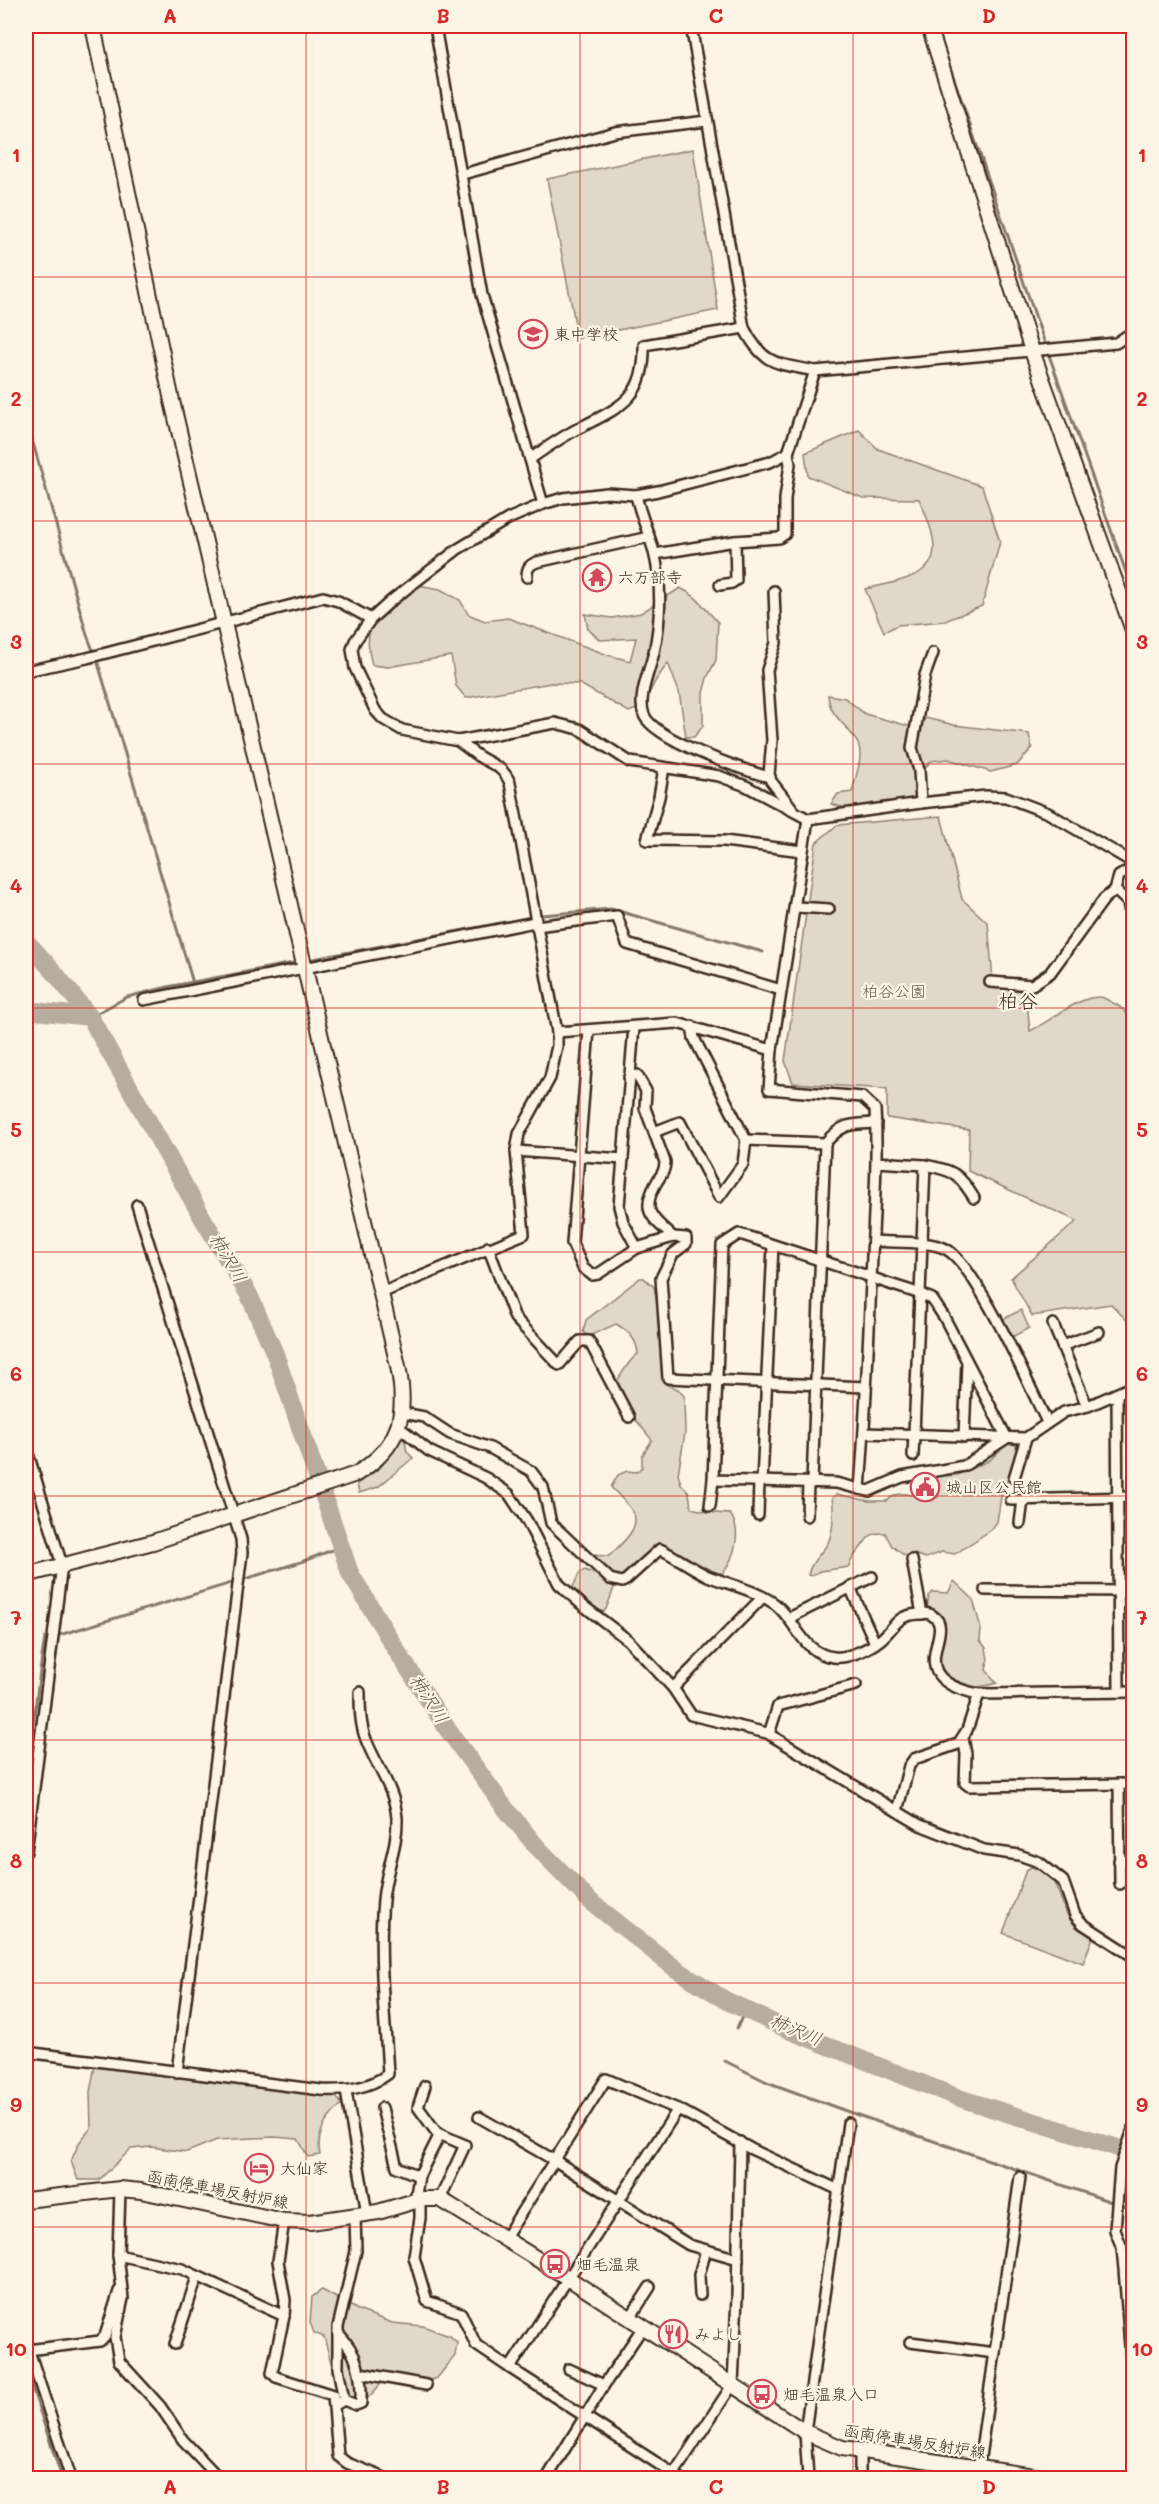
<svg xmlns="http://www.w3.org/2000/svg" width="1159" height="2504" font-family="Mali,'Klee One',sans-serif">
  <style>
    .green { fill: #e0d8c8; stroke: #8e8173; stroke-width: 1.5 }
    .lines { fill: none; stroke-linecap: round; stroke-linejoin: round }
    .stream { stroke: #85796b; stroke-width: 3 }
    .river { stroke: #b7ad9e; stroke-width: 18 }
    .street-casing { stroke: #3b2a1e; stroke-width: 14 }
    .secondary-casing { stroke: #3b2a1e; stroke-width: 18 }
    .street { stroke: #fcf5e5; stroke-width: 9 }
    .secondary { stroke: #fcf5e5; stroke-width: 14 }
    .grid { fill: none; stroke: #d62828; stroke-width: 1.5; stroke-opacity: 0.55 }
    .labels { text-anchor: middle; stroke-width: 4.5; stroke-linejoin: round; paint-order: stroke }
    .poi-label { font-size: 16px; fill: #3b2a1e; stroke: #fcf5e5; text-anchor: start }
    .park-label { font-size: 16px; fill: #645648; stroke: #fcf5e5 }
    .street-label { font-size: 16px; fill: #3b2a1e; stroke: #fcf5e5 }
    .water-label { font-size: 18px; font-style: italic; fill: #605144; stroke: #fcf5e5 }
    .quarter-label { font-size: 20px; fill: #3b2a1e; stroke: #fcf5e5 }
    .neatline { fill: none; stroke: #d62828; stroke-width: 2 }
    .grid-label { font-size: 20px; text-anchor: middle; font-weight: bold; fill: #d62828 }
  </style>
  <rect width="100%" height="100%" fill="#fcf5e5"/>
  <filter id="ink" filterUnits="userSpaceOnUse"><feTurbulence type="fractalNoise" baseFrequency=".0167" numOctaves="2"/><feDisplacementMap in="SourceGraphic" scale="12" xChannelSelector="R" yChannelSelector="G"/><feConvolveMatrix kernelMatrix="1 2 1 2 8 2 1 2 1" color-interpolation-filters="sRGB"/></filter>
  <g filter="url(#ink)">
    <g class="green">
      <path d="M693,149l25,161 -140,28 -31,-159z"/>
      <path d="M859,430l19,19 104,37 18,56 -18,64 -37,15 -47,4 -14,7 -19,-43c66,-14 86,-21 54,-90l-56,-1 -55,-22 -3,-23z"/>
      <path d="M418,585l22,4 20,11 8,14 17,7 23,-3 100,37 22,6 6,-23 -36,2 -12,-11 -3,-15 27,4 29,-5 39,-25c20,9 23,20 38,34l-2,38 -9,18 -4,15v33l-9,11h-8l-7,-45 -11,-29 -12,17 -14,27 -13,5 -49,-28 -29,-1 -85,15 -10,-12 -5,-30 -63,11 -16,-2c-3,-12 -6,-26 -1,-38 5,-11 37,-34 47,-42z"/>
      <path d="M828,695l17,3 20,16 51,14 10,-10 28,7 75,9 3,14 -15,17 -26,7 -43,-13 -17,2 -12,14 2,23c-31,8 -59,17 -90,6l7,-10 14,-2c3,-14 12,-35 6,-48 -9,-19 -29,-27 -30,-49z"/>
      <path d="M941,816l21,83 26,24 5,57 33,13 4,38c20,-9 48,-35 70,-34 4,0 9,4 13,6 13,6 17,15 21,28l-1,296 -22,-23 -79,12 -21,-38 66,-57 -109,-50 1,-41 -82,-12v-29l-94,-6 -8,-22 31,-218 21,-18z"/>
      <path d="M640,1278h4l10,9c3,15 6,31 7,47 2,18 -1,32 6,51l11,4 6,7 1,37 -7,41 3,10 8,8 2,16c12,3 26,6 39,6 13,17 4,44 -7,59h-5l-38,-15 -8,-9 -16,-3 -34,32 -9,-1 -24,-22 20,1c11,-11 33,-28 24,-44 -4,-7 -16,-18 -22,-25l7,-12 9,-4 10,1 5,-5v-11l10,-16 -21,-26 -15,-29c2,-7 15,-27 22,-31 -1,-15 -10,-23 -22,-30l-27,12 -6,-4 3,-12z"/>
      <path d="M1021,1310l8,18 -17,9 -9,-18z"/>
      <path d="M402,1438l3,3 2,11 6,6 -35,29 -19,6 -2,-9 23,-16z"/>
      <path d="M1010,1442l8,5 -8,29 -8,15 -5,31 -6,8 -36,24 -13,-2 -16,6 -13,-4 -8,2 -13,-10 -7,-13c-17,-1 -17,6 -26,17 -5,6 -8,9 -10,17l-29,4 -9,5 -3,-1c3,-13 11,-19 18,-29 8,-11 8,-36 6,-48l5,-4 32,7h18c14,-14 28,-4 44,0l7,-4 2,-9 -5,-12 22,-1 33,-15 15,-15z"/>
      <path d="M585,1570c10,4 24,8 29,18l-8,21 -3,3 -17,-9 -14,-14 8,-17z"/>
      <path d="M954,1581l19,18 8,30 -1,11 6,8 2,12 -2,10 11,13c-29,8 -39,5 -61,-16 4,-24 13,-22 6,-50l-15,-10 2,-11 4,-4 15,1z"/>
      <path d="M1031,1867c35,10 24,39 45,60 5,4 12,7 17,10l-10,26 -80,-30 23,-63z"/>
      <path d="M95,2065l235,25 12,14c-16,15 -26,28 -22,51l-12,2 -10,-18 -24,-2 -57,3 -30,12 -36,-5 -20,2 -32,31h-21l-7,-19 8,-18 12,-15 -1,-36z"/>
      <path d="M322,2290l36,20 34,13 31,3 26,10 8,6 -2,14 -18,22 -20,6 -28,-9 -21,23h-24l-8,-17 -12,-44 -10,-4 -4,-11 2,-25z"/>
    </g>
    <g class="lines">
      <g class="stream">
        <path d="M936,26l102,298 96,271"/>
        <path d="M26,418l61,217 11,28 95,320"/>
        <path d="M308,960l234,-45 69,-6 152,43"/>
        <path d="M90,1017l37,-20 45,-11 126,-24"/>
        <path d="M56,1636l245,-74 39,-15"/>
        <path d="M26,1775l16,-118 3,-19 5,-1"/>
        <path d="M737,2028l8,-18"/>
        <path d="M725,2061l42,21 79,29 286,98 2,32"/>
        <path d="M26,2369l36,109"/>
      </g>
      <g class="river">
        <path d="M26,941l29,32 35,44 112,200 47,78 26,59 75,219 45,75 53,82 57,78 32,39 53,54 86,68 51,32 66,31 166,66 175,55"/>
        <path d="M26,1010l64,7"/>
      </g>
      <g class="street-casing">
        <g id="street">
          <path d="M435,26l47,269 61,209"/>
          <path d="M691,26l53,302c20,38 32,35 71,43l301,-28 18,-12"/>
          <path d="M463,174l152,-42 92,-11"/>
          <path d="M788,453l-18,9 -112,29 -22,4 -29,-2 -44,5 -20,6 -35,15 -50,30 -66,51 -21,19 -16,22 -3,8 3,19 20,42 8,9 19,11 56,11 97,-18 24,6 51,33 89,14 27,10 62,33 113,-16 65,-7 20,1 42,16 86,50"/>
          <path d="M530,459c13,-9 26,-18 40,-26 44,-24 76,-30 74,-88l100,-17"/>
          <path d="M636,495c4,20 13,38 18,57 8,31 7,69 0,100 -4,18 -17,45 -10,63 10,24 100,56 126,62"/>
          <path d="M655,554l80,-13 44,-3 6,-4v-35l5,-35 -2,-11 27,-82"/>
          <path d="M527,577c0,-9 2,-12 10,-15l112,-25"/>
          <path d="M720,585l12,-2 4,-3 -1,-39"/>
          <path d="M774,591l2,52 -9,27 5,70 -3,35 2,6 21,27"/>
          <path d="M26,671l61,-13 236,-61 15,4 33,18"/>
          <path d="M664,768l-5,29 -12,43 77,1 78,10"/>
          <path d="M921,803l-2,-33 -7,-22 13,-73 8,-22"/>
          <path d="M808,819l-36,231 -3,39 93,8 13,12c3,49 -1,98 -3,147 -3,78 -6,156 -12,233l-24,-6 -123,-3 9,-235 17,-11 4,1 128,42c16,7 33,11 49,17l5,-129 -49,-3"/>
          <path d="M1134,867l-15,9 -4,14 19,18"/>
          <path d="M1128,902l6,32"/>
          <path d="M796,907l33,2"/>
          <path d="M536,926l81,-10 10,28 154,46"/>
          <path d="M990,982l42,3 18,-12 54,-74 11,-9"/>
          <path d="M144,1000l391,-78"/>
          <path d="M634,1027l-15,179 4,16 14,26"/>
          <path d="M589,1030l-17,213 11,25 9,7 6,-1 39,-26 36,-11 13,1v6l-13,10 -12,24 7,100 197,9"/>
          <path d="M557,1032l120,-9 95,27"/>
          <path d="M629,1077l8,-2 9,16 -1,17 20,54c0,8 -3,12 -7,18 -18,30 -8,36 15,57"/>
          <path d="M654,1132l26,-10 39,75 24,-33 3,-24 -52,-102 -2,-12"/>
          <path d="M746,1140l79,3"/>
          <path d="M516,1151l107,8"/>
          <path d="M925,1165c30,6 33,8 49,33"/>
          <path d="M137,1205l104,334 1,14 -65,519"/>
          <path d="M873,1241c19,2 56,-1 73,8 31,17 83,137 101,173"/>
          <path d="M488,1247l27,71 44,47 21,-24h9l40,76"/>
          <path d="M381,1293l143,-59 -8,-83 3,-17 31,-56 7,-32v-14l-47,-249c-7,-17 -18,-18 -32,-27 -7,-5 -13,-10 -20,-15"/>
          <path d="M1053,1324l34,82"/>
          <path d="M1062,1346l37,-14"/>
          <path d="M1117,1394l2,298"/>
          <path d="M403,1413l21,4 26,17 40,14 41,23 12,16 8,36 59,56 12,3 4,-2 34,-31c17,8 31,19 48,27 23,9 47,14 67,28 22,17 27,50 59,53 14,2 36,-9 46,-17 17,-14 15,-25 40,-26 4,-1 10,-1 13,2 25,16 -36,62 46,78l155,-2"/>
          <path d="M399,1427l30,24 57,27 23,16 18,27 32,63 22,20 47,36 45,48 18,27 76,18 153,92 64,25 35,5 20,7 24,19 12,34 8,9 51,33"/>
          <path d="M864,1433l162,5 38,-26 24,-6 46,-20"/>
          <path d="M964,1437l3,-74"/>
          <path d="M26,1447l36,118 -36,287"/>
          <path d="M1014,1478l12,-40"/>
          <path d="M762,1482l11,-236"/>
          <path d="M812,1483l13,-340c18,-20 25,-19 51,-20"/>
          <path d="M860,1489l9,2 33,-14 62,-11 43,-28 -63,-121 -12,-18 -12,-5 -7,162"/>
          <path d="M1011,1500l123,-3"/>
          <path d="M710,1506l3,-26"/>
          <path d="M758,1515l1,-33"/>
          <path d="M807,1516l1,-33"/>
          <path d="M1020,1523l3,-23"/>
          <path d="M912,1560l10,54"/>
          <path d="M850,1587l25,56"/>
          <path d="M985,1590l149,1"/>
          <path d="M789,1618l83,-41"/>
          <path d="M673,1688l90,-91"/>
          <path d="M769,1734l9,-28 78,-21"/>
          <path d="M963,1738l3,16 -1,29 4,3 165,-2"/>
          <path d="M1119,1784l1,100"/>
          <path d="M897,1811l12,-45 5,-7 44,-15 9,-14 12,-36"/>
          <path d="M1119,1861l15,-1"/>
          <path d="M26,2052l295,38c23,1 47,-1 67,-16 -3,-58 -10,-117 -5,-174 2,-28 15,-54 14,-82 -2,-28 -20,-51 -30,-76 -7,-16 -7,-33 -7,-50"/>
          <path d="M425,2086l-7,21 19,26 28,12 -25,54"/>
          <path d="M346,2091l21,123"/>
          <path d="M382,2108l15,59 22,9"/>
          <path d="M678,2109l-168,259 170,110"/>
          <path d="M479,2117l75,43 135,85 49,14"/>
          <path d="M1134,2127l-14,41 -5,62 7,18 2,21 10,128"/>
          <path d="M120,2189l-2,66 5,43 -8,39 4,24 41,45 23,34 36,38"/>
          <path d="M420,2199v19l-6,39 13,44 34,12 15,32 34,23"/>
          <path d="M415,2201l4,-25 21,-42"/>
          <path d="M284,2221l-6,40 7,39 -1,16 -12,57 4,4 57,18 5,61 9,7 38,15"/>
          <path d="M505,2238l101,-159 76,32 69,38 88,41"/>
          <path d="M118,2255l64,14 102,47"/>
          <path d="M700,2295l-1,-20 7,-25"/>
          <path d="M630,2318l20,-31"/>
          <path d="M338,2333c20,20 24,43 23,70l-5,2 -12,-5"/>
          <path d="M26,2342l45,136"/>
          <path d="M910,2342l85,11"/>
          <path d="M175,2344l22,-67"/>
          <path d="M28,2350l72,-9 5,-5 14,-45"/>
          <path d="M360,2373l66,12"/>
          <path d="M604,2385l39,-58"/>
          <path d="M335,2405l9,-5 -6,-32v-41l18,-76 -1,-35"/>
          <path d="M547,2478l57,-93 -35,-16"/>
          <path d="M671,2478l62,-94 4,-87 3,-155"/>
          <path d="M808,2478l-3,-46 43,-309"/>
          <path d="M860,2478v-27"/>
          <path d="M977,2478l43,-301"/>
        </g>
      </g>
      <g class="secondary-casing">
        <g id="secondary">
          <path d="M929,26l103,325 102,282"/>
          <path d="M26,1575l127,-33 203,-68c44,-27 52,-59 42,-108l-226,-965 -79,-375"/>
          <path d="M26,2200l94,-11 21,2 143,30 26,1 68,-10 44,-13h18l128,79 237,154 37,16 206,30"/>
        </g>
      </g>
      <use href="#street" class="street"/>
      <use href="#secondary" class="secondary"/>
    </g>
  </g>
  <path class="grid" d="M306,26v2452M580,26v2452M853,26v2452M26,277h1108M26,521h1108M26,764h1108M26,1008h1108M26,1252h1108M26,1496h1108M26,1740h1108M26,1983h1108M26,2227h1108"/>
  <defs>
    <g id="school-ring" transform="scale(1.5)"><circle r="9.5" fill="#fcf5e5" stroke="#d1495b" stroke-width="1.5"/><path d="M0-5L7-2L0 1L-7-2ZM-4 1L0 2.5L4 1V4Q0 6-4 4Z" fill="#d1495b"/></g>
    <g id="temple-ring" transform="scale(1.5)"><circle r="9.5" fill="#fcf5e5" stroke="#d1495b" stroke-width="1.5"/><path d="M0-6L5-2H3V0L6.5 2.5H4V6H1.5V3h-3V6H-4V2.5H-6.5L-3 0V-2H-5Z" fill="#d1495b"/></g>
    <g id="civic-ring" transform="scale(1.5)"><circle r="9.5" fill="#fcf5e5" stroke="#d1495b" stroke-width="1.5"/><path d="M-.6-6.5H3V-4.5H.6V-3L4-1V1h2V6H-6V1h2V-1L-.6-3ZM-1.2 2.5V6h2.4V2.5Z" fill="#d1495b"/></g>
    <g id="hotel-ring" transform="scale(1.5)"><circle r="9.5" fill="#fcf5e5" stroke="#d1495b" stroke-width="1.5"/><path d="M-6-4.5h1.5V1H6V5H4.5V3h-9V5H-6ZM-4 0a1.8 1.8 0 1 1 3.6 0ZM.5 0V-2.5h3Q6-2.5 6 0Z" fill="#d1495b"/></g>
    <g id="bus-ring" transform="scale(1.5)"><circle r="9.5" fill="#fcf5e5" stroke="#d1495b" stroke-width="1.5"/><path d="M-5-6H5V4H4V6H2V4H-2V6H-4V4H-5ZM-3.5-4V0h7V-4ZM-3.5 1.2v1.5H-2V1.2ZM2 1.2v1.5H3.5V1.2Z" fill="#d1495b"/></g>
    <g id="restaurant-ring" transform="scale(1.5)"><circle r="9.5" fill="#fcf5e5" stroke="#d1495b" stroke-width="1.5"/><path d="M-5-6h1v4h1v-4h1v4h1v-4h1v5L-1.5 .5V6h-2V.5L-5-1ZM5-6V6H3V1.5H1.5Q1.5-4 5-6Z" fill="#d1495b"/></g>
  </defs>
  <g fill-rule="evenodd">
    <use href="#school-ring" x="533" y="334"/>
    <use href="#temple-ring" x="597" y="577"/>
    <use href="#civic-ring" x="925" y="1487"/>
    <use href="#hotel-ring" x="259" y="2168"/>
    <use href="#bus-ring" x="555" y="2264"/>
    <use href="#restaurant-ring" x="673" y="2334"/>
    <use href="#bus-ring" x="762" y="2394"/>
  </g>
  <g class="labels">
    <g class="poi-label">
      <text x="554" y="340">東中学校</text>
      <text x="618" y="583">六万部寺</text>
      <text x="946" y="1493">城山区公民館</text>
      <text x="280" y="2174">大仙家</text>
      <text x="576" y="2270">畑毛温泉</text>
      <text x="694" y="2340">みよし</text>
      <text x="783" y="2400">畑毛温泉入口</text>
    </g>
    <g class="park-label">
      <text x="894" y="997">柏谷公園</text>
    </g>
    <g class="street-label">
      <text transform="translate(218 2189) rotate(11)" y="6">函南停車場反射炉線</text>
      <text transform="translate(915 2441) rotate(9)" y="6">函南停車場反射炉線</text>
    </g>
    <g class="water-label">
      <text transform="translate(228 1258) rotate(60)" y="6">柿沢川</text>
      <text transform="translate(429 1699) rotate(58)" y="6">柿沢川</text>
      <text transform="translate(796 2030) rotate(23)" y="6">柿沢川</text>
    </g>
    <g class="quarter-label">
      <text x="1018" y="1008">柏谷</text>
    </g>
  </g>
  <rect width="1159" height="2504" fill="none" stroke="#fcf5e5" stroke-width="66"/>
  <rect x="33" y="33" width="1093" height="2438" class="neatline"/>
  <g class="grid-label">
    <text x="170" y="23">A</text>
    <text x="443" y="23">B</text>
    <text x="716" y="23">C</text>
    <text x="989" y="23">D</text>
    <text x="16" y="162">1</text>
    <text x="1142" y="162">1</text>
    <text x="16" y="406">2</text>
    <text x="1142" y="406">2</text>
    <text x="16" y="649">3</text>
    <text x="1142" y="649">3</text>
    <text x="16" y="893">4</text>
    <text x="1142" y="893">4</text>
    <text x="16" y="1137">5</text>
    <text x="1142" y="1137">5</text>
    <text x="16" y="1381">6</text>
    <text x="1142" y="1381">6</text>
    <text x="16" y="1625">7</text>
    <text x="1142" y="1625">7</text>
    <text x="16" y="1868">8</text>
    <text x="1142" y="1868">8</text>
    <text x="16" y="2112">9</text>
    <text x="1142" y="2112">9</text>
    <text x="16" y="2356">10</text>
    <text x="1142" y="2356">10</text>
    <text x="170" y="2494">A</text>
    <text x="443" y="2494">B</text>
    <text x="716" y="2494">C</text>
    <text x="989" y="2494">D</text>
  </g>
</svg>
